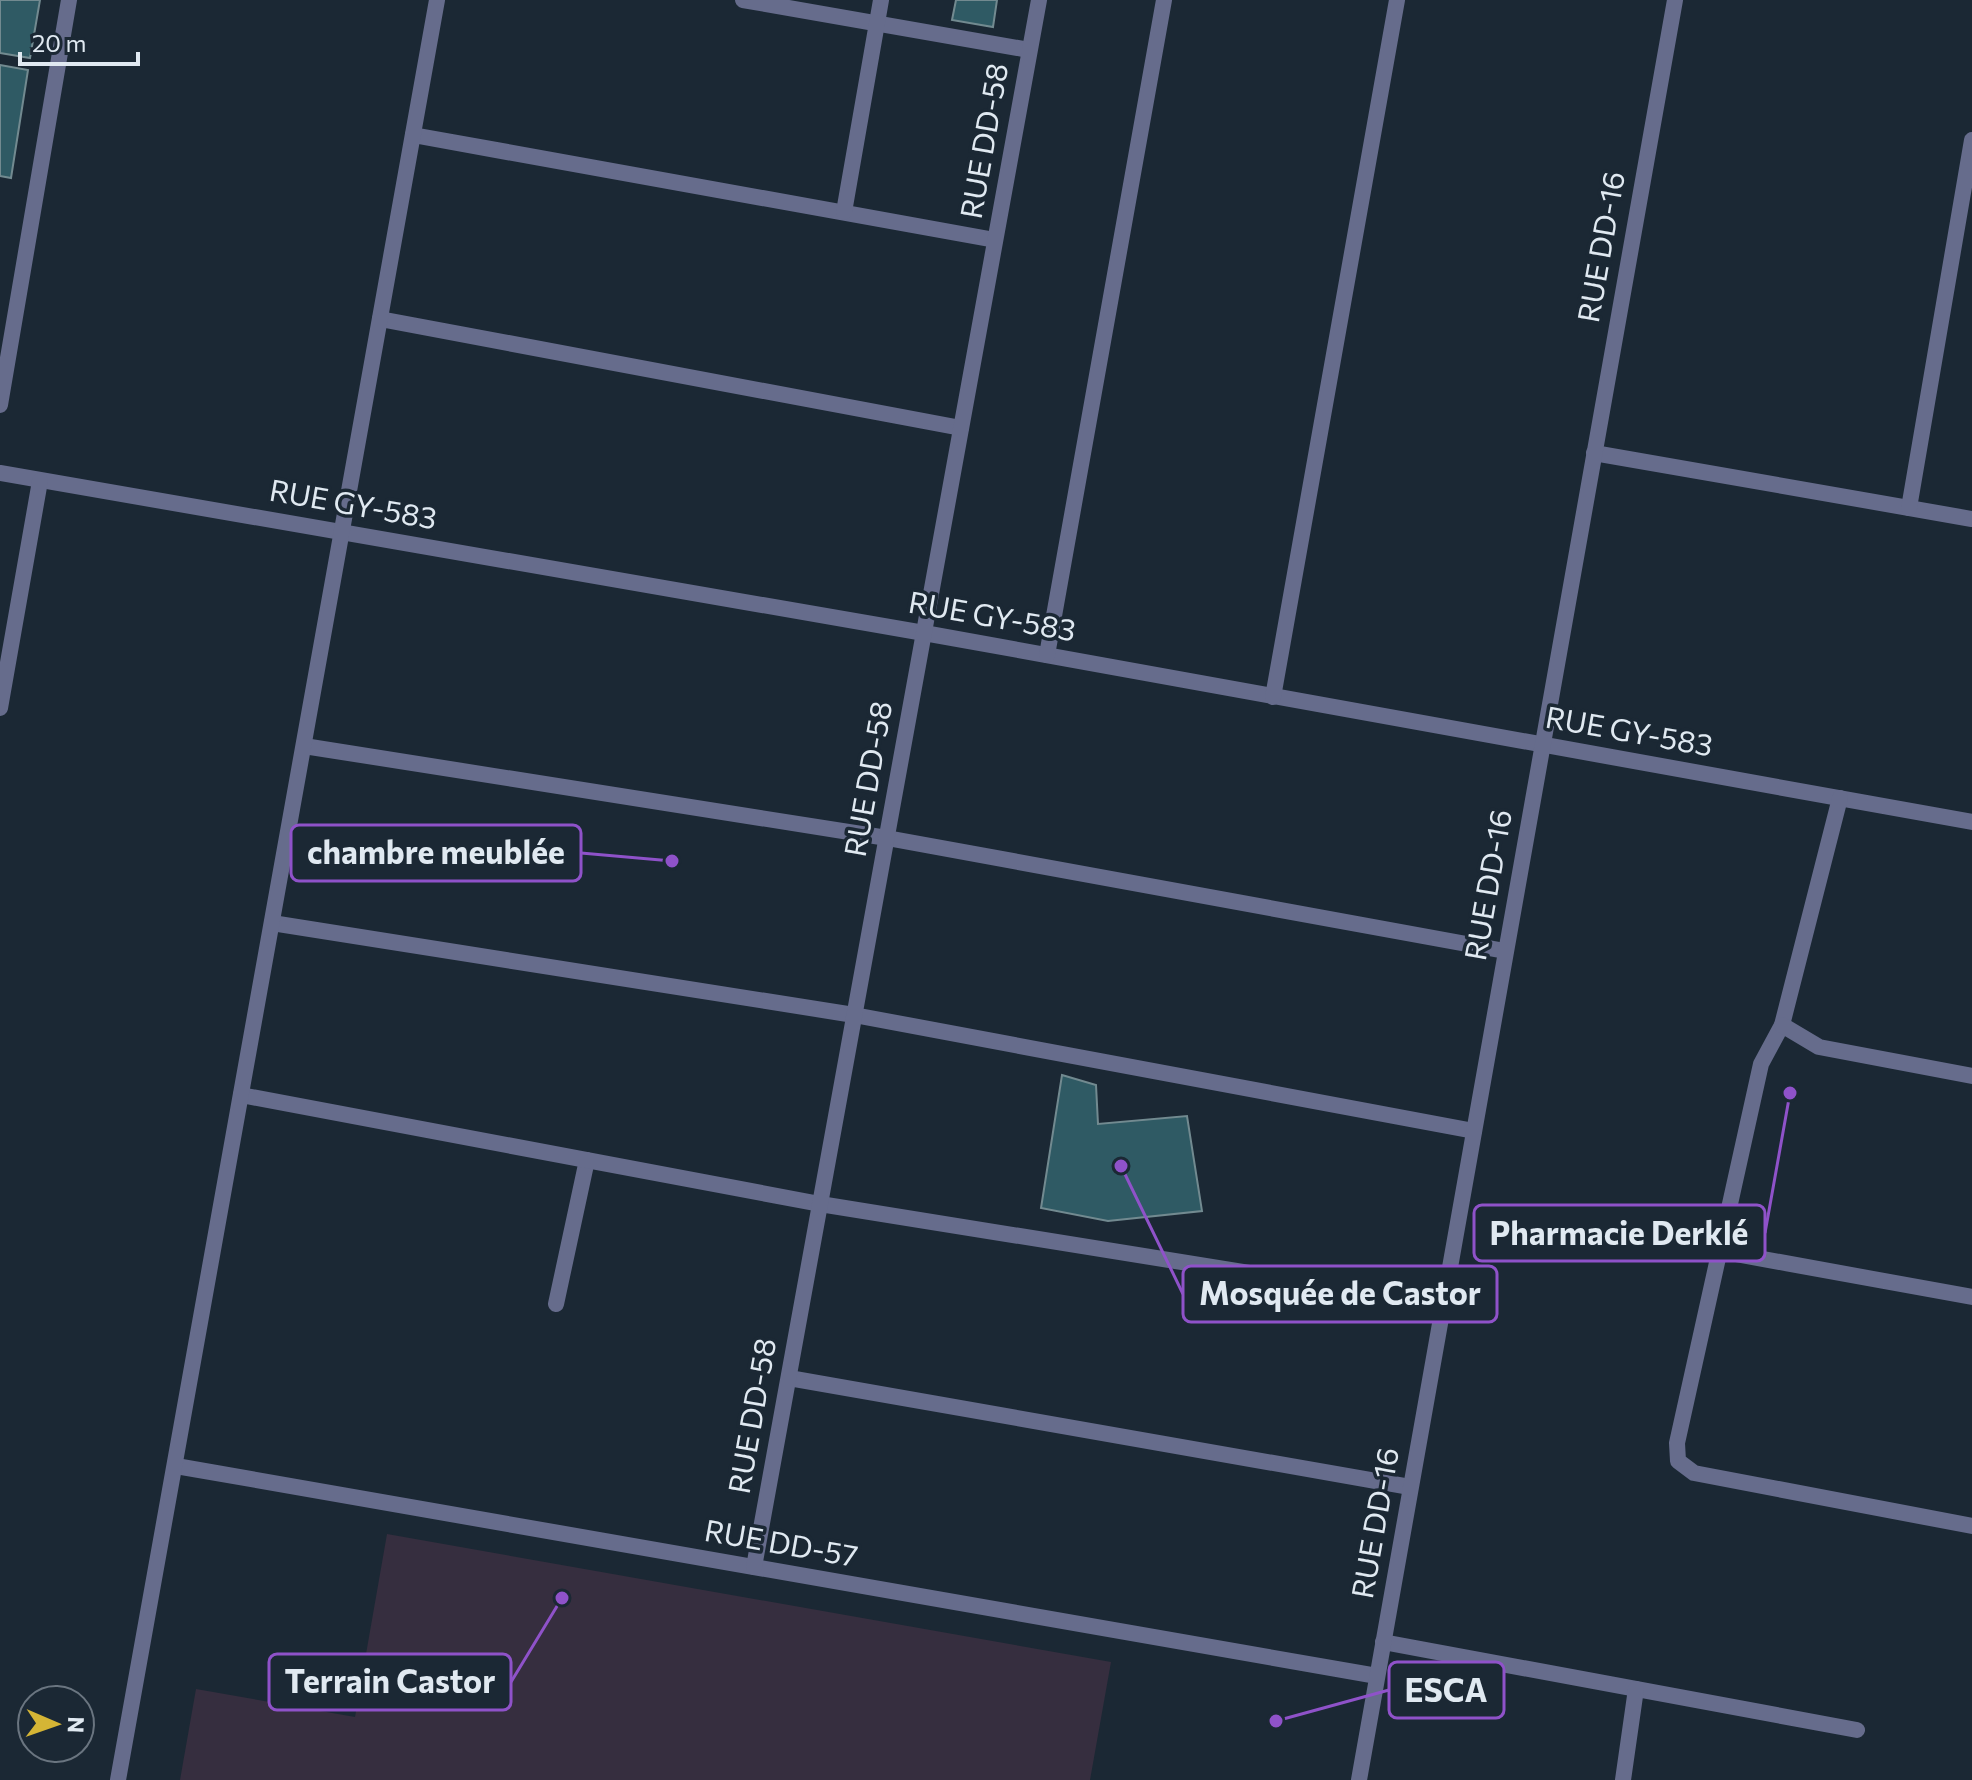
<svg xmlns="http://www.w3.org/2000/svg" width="1972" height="1780" font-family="Commissioner,sans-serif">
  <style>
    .green { fill: #362e3f }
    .building { fill: #2f5a64; stroke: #728a90; stroke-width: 2 }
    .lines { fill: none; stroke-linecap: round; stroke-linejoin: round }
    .lane { stroke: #666c8c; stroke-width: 16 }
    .street { stroke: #666c8c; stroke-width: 16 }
    .labels { text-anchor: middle; stroke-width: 7; stroke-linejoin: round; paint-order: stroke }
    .street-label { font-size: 30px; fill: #e0e9f1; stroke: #1b2834 }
    .leader { fill: none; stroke: #8f52c9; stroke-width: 3 }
    .callout-dot { fill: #8f52c9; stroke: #1b2834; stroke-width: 3 }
    .callout { fill: #1b2834; stroke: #8f52c9; stroke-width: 3 }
    .callout-label { font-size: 32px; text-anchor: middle; font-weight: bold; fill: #e0e9f1 }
  </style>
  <rect width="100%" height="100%" fill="#1b2834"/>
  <path class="green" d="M387,1534l724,128 -21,118h-910l16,-91 159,28z"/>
  <g class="building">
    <path d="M0,0h40l-10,58 -30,-5z"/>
    <path d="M956,0h41l-4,27 -41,-7z"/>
    <path d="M0,65l28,5 -17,108 -11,-2z"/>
    <path d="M1062,1075l34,10 2,39 89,-8 15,95 -94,10 -67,-13z"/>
  </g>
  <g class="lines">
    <path class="lane" d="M556,1304l31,-144"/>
    <g class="street">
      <path d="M743,0l286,50"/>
      <path d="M413,135l582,105"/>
      <path d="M844,212l37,-212"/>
      <path d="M380,319l581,109"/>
      <path d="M0,405l69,-405"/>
      <path d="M1594,453l378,66"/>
      <path d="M0,473l924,160 1048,189"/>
      <path d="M1909,508l63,-368"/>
      <path d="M1047,655l117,-655"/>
      <path d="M1273,697l124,-697"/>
      <path d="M0,708l40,-227"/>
      <path d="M304,746l583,92 618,113"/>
      <path d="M1840,798l-58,227 -21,39 -84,379 1,18 16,12 278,53"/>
      <path d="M272,923l582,92 620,116"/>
      <path d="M1782,1025l37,22 153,29"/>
      <path d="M241,1095l579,109 623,100"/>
      <path d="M1719,1251l253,46"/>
      <path d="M789,1378l621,109"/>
      <path d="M176,1466l1201,210"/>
      <path d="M754,1567l285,-1567"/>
      <path d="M1383,1642l474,88"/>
      <path d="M118,1780l319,-1780"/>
      <path d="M1359,1780l316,-1780"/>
      <path d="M1623,1780l13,-91"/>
    </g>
  </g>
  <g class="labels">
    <g class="street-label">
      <text transform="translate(985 141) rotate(-80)" y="10">RUE DD-58</text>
      <text transform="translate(1602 247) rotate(-80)" y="10">RUE DD-16</text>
      <text transform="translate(353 505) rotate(10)" y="10">RUE GY-583</text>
      <text transform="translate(992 617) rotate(10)" y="10">RUE GY-583</text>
      <text transform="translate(1629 732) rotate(10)" y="10">RUE GY-583</text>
      <text transform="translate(869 779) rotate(-80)" y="10">RUE DD-58</text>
      <text transform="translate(1489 885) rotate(-80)" y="10">RUE DD-16</text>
      <text transform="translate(753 1416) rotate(-80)" y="10">RUE DD-58</text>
      <text transform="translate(1376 1523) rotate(-80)" y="10">RUE DD-16</text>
      <text transform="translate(781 1544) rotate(10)" y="10">RUE DD-57</text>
    </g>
  </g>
  <path class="leader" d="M672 861L581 853M1790 1093L1765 1233M1121 1166L1183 1294M562 1598L511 1682M1276 1721L1389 1690"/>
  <g class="callout-dot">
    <circle cx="672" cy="861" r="8"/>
    <circle cx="1790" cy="1093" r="8"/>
    <circle cx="1121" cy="1166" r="8"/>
    <circle cx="562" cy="1598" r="8"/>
    <circle cx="1276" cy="1721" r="8"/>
  </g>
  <g class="callout">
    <rect x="291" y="825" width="290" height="56" rx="8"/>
    <rect x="1474" y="1205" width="291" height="56" rx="8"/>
    <rect x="1183" y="1266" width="314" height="56" rx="8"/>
    <rect x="269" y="1654" width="242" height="56" rx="8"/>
    <rect x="1389" y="1662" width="115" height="56" rx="8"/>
  </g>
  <g class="callout-label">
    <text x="436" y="864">chambre meublée</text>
    <text x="1619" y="1245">Pharmacie Derklé</text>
    <text x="1340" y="1305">Mosquée de Castor</text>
    <text x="390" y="1693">Terrain Castor</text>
    <text x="1446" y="1702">ESCA</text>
  </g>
  <g transform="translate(56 1724) rotate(92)"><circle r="38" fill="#1b2834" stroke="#6a7580" stroke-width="2"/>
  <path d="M0-6L14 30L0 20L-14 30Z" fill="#d5b535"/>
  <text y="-12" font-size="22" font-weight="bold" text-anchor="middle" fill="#e0e9f1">N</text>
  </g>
  <path d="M20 52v12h118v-12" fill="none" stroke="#e0e9f1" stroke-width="4"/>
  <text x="32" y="52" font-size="24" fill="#e0e9f1" stroke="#1b2834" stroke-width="6" paint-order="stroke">20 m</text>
</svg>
